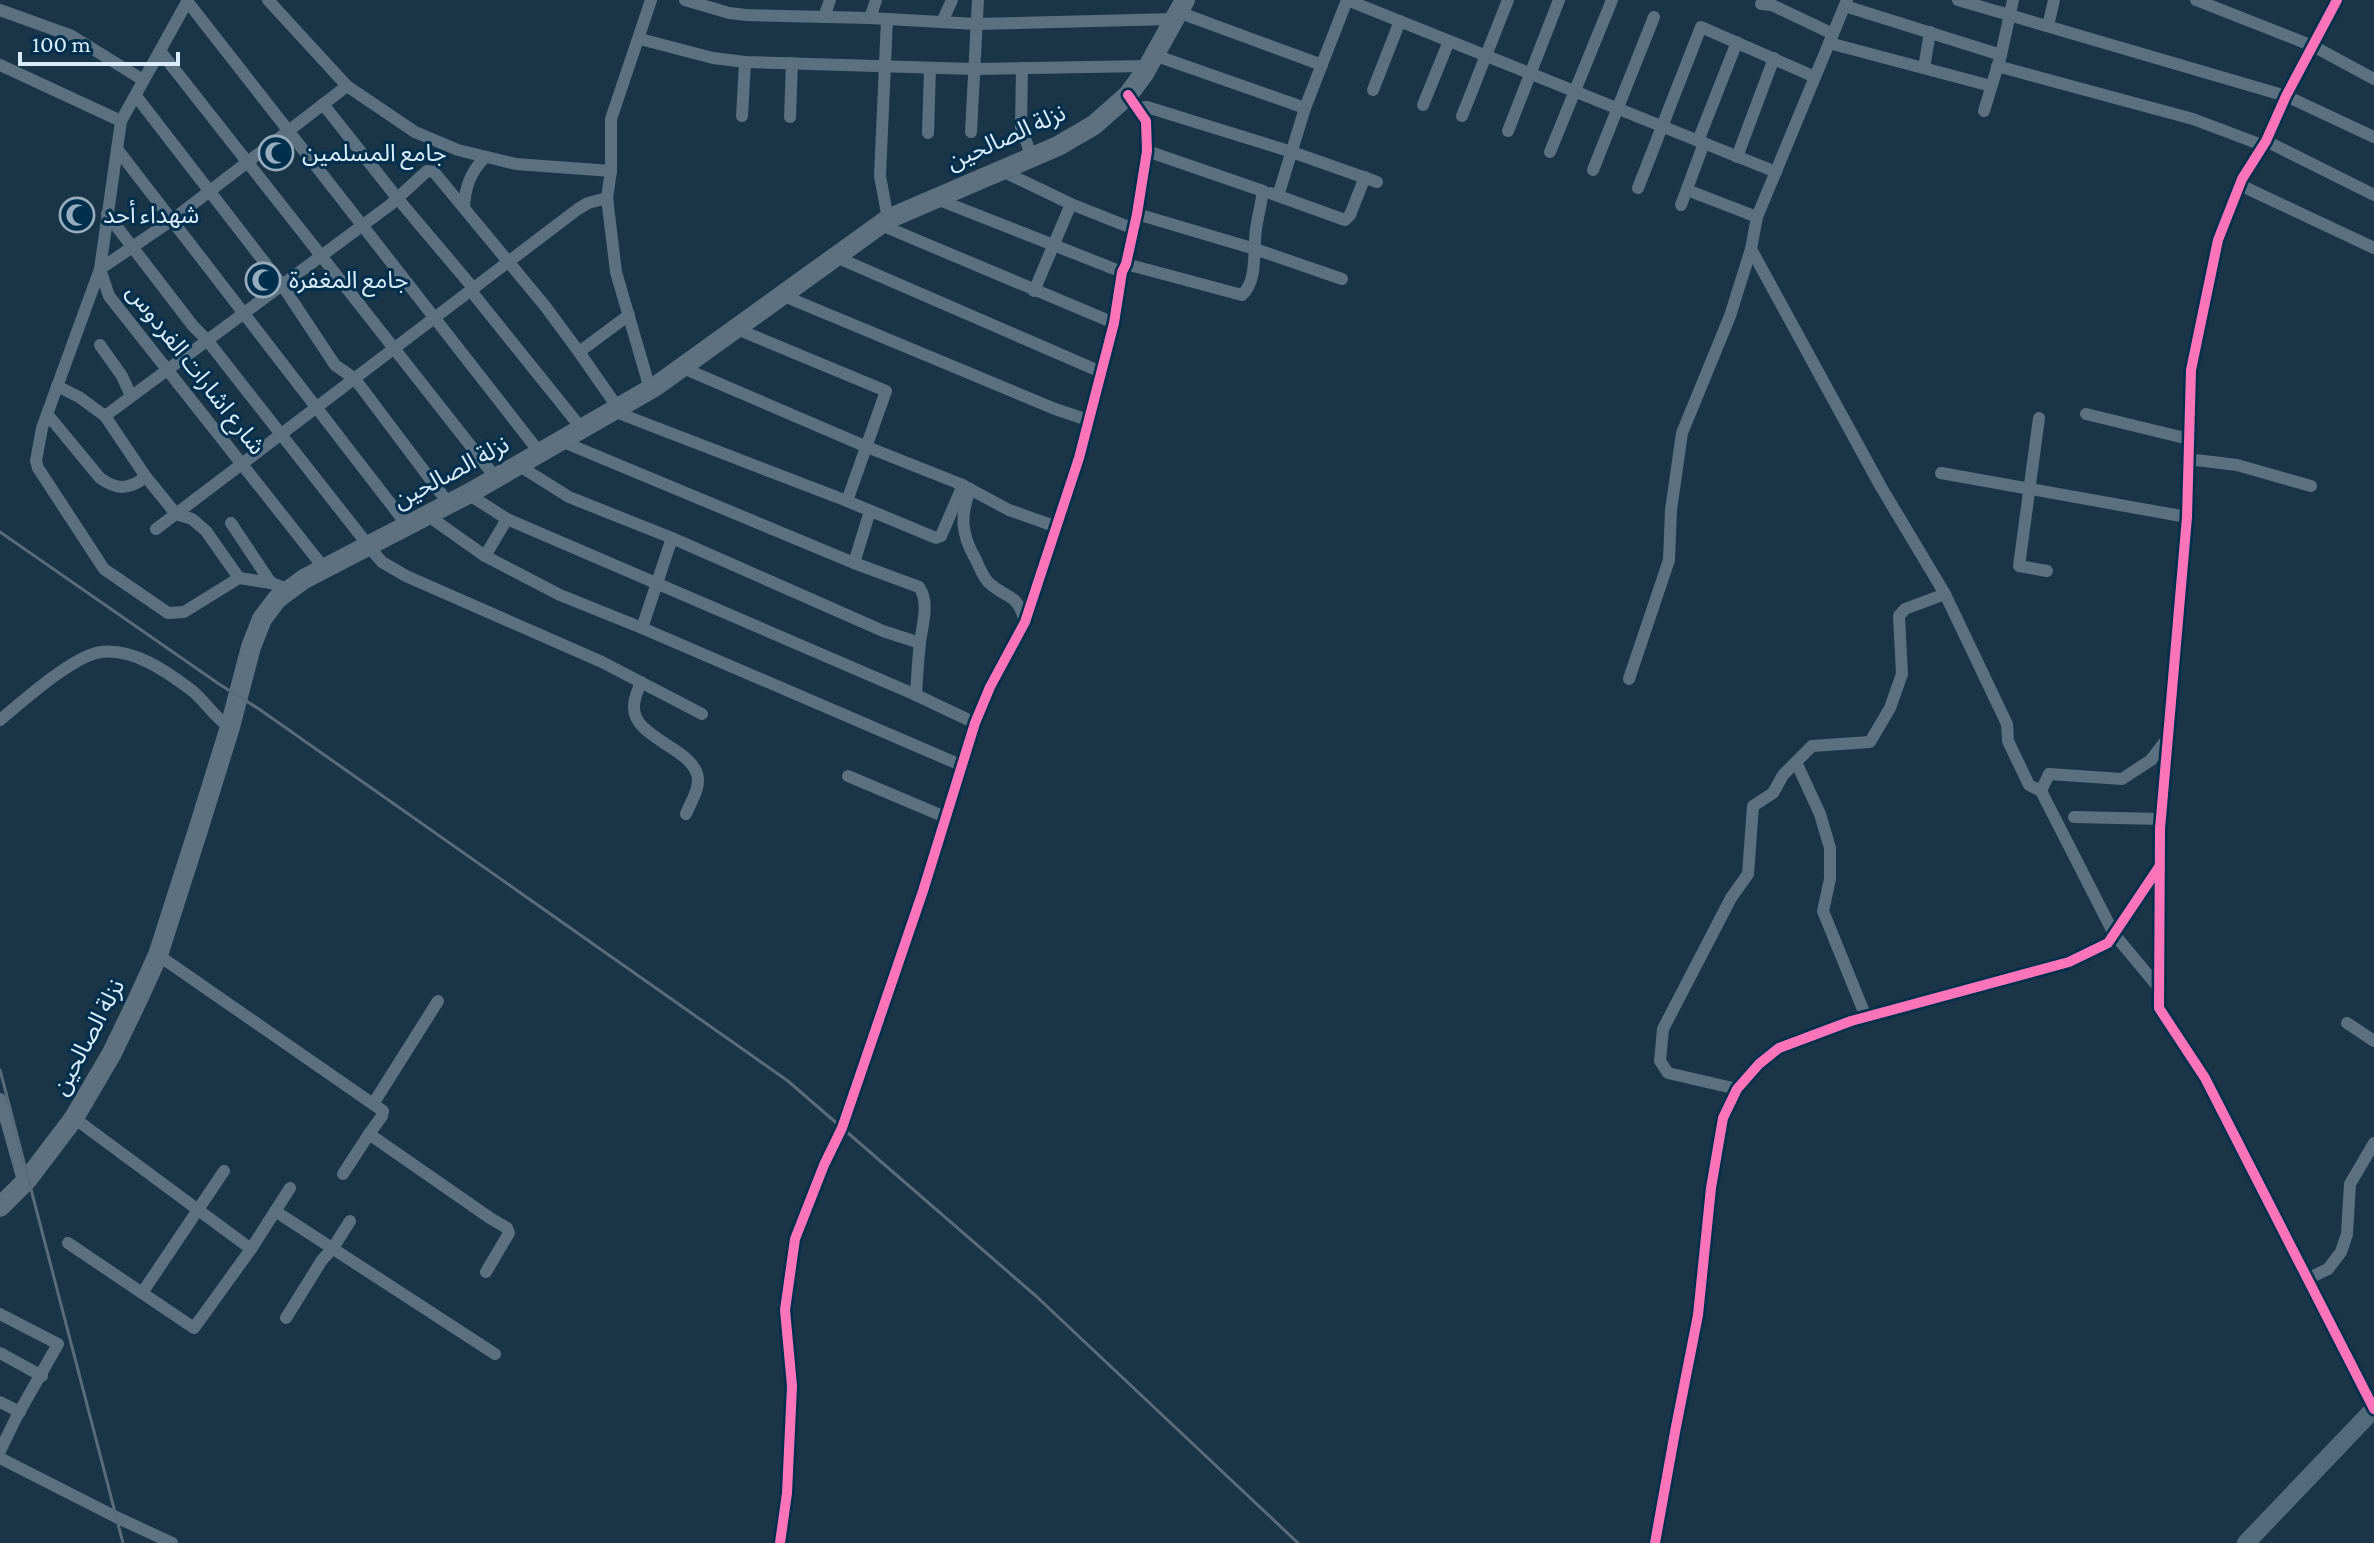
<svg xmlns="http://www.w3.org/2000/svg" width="2374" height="1543" font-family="'Crimson Pro','Noto Sans Arabic',serif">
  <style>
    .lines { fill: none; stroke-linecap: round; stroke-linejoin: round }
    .street { stroke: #5b7182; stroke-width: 12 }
    .secondary { stroke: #526b7c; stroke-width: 18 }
    .primary { stroke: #5d7180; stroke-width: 20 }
    .rail { stroke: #596c7c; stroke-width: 3 }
    .cycleway-casing { stroke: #002f4e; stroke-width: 15 }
    .cycleway { stroke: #fb73b8; stroke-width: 10 }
    .labels { text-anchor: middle; stroke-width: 6; stroke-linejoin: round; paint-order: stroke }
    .street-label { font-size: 24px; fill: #daecfb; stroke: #002f4e }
    .poi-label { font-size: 24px; fill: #daecfb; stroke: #002f4e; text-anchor: start }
  </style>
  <rect width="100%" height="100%" fill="#1a3547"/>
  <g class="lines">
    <g class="street">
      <path d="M188,0l-67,121 -21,148 9,27 215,272"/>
      <path d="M268,0l79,86 68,46 43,18 58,14 95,7"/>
      <path d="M685,0l44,13 17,2 124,3 106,6 198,-5"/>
      <path d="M1347,0l429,172"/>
      <path d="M1958,0l328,96 88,41"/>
      <path d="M2196,0l117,46 61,33"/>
      <path d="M2337,0l-51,96 -20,45 -24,38 -24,61 -27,130 -4,147 -27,312 -1,179 46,70 169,331"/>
      <path d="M187,1l353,452"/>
      <path d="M1761,4l11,1 61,29"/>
      <path d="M1845,6l156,49"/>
      <path d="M0,10l72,26 71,44"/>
      <path d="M1178,12l144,53"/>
      <path d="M824,17l6,-17"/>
      <path d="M870,18l6,-18"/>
      <path d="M887,19l-7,157 8,43"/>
      <path d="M942,22l10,-22"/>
      <path d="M2048,26l6,-26"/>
      <path d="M640,39l73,19 32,4 229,7 174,-3"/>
      <path d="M1829,43l162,43"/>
      <path d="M160,51l336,427"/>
      <path d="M1154,55l151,53"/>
      <path d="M0,65l121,56"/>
      <path d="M1997,66l196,53 69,26"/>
      <path d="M1022,68l-1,59 11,31"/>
      <path d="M1924,68l6,-36"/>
      <path d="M1373,90l27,-69"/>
      <path d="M136,96l146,189 53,80 20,14 94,125"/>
      <path d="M323,104l75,95 76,90"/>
      <path d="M1423,105l26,-64"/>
      <path d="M1137,108l10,-1 145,45 85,30"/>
      <path d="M1984,111l17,-56 12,-55"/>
      <path d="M742,116l3,-54"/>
      <path d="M1462,116l46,-116"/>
      <path d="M790,117l2,-54"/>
      <path d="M1508,131l51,-131"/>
      <path d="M971,132l7,-132"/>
      <path d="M928,133l2,-65"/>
      <path d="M1698,141l39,-99"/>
      <path d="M2266,141l108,54"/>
      <path d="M117,149l290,376"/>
      <path d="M1550,152l62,-152"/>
      <path d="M1737,157l37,-99"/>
      <path d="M1593,170l61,-153"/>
      <path d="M1002,171l69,33 63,25"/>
      <path d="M2240,185l134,63"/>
      <path d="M1638,188l63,-161 114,50"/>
      <path d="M1687,190l70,27"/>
      <path d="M1270,193l75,27 5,-5 15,-38"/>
      <path d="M1278,196l27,-88 42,-108"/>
      <path d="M934,198l188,74"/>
      <path d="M1681,205l23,-62"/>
      <path d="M464,208c1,-21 6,-35 21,-51"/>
      <path d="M107,214l86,112 14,14 168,214 7,8 24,14 196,86 100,52"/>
      <path d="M1137,214l118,35 87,30"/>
      <path d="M881,225l233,98"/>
      <path d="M1751,249l130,238 64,107 62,130 1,17 21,44 12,6 73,143 45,54"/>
      <path d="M836,257l265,115"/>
      <path d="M1126,264l116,31c16,-14 11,-46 14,-66 2,-13 5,-25 7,-38l-116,-40"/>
      <path d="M471,291l111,138"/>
      <path d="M1034,291l37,-87"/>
      <path d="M784,296l271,113 33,11"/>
      <path d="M737,329l149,62 -39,110"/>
      <path d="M100,345l22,31 9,20"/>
      <path d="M579,352l39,56"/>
      <path d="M57,386l22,11 26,19 41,61 30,37 16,5 14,12 33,47"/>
      <path d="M650,389l-34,-117 -9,-74 4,-27v-52l40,-119"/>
      <path d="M613,411l234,90 89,37 5,-2 22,-51 -96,-38 -184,-79"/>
      <path d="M2086,414l103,25"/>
      <path d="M48,415l52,63c18,13 29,11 46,-1"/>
      <path d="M105,416l285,-211 37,-34 7,1 111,134 34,46 50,-37"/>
      <path d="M2039,418l-20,148 28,5"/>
      <path d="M561,441l293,122 65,24c11,15 3,39 1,56 -2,17 -3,35 -4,52"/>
      <path d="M2188,459l49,6 74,21"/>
      <path d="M518,465l51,32 103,41 211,93 37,12"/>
      <path d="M1941,473l246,44"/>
      <path d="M966,487l43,23 48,17"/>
      <path d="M970,489c-10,28 -9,45 6,71 3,7 7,16 12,22 19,18 28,9 37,39"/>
      <path d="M468,494l39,25 409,176 59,28"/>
      <path d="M427,515l58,41 75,39 82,33 321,138"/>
      <path d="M231,523l40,60"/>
      <path d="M156,529l422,-320 10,-6 19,-5"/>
      <path d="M485,556l22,-37"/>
      <path d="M854,563l16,-52"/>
      <path d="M290,590l-19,-7 -32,-5 -55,34 -16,1 -64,-44 -66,-101 -2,-7 6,-33 58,-159 72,-49 175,-134"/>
      <path d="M642,628l30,-90"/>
      <path d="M1629,679l40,-119 2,-50 11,-77 48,-117 21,-67 6,-32 90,-217"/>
      <path d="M641,682c-3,8 -7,16 -7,24 -2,33 62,42 64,73 1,12 -8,24 -12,35"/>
      <path d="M0,720c22,-18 74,-65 101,-68 32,-4 65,19 89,37 15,11 24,29 40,38"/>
      <path d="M1796,762l24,52 10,34v31l-7,32 43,106"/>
      <path d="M848,776l97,41"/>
      <path d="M2041,791l8,-17 73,5 29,-19 16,-21"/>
      <path d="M2074,817l87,2"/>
      <path d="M158,955l225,156 -1,5 -13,18 121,84 17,10 2,5 -23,39"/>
      <path d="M2347,1023l27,18"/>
      <path d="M1737,1089l-69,-16 -8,-12 3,-32 68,-131 17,-24 5,-68 20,-13 10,-18 29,-29 58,-4 20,-34 12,-34 -3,-58 6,-7 40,-15"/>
      <path d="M0,1099l24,85"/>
      <path d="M373,1104l65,-103"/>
      <path d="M74,1118l177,131"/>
      <path d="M343,1174l26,-40"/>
      <path d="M275,1211l220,143"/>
      <path d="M68,1243l126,85 57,-79 39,-61"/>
      <path d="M2307,1279l21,-10 13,-17 6,-18 3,-50 24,-41"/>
      <path d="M142,1293l82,-122"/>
      <path d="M0,1314l58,30 -41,72 -17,35"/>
      <path d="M286,1318l36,-58 11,-12 17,-27"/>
      <path d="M0,1353l42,23"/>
      <path d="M0,1402l20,10"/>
      <path d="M0,1458l116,59 56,26"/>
      <path d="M780,1543l7,-50 5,-107 -7,-76 10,-71 29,-74 18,-37 81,-237 52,-168 15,-36 35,-65 54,-164 35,-135 8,-51 4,-8 11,-50 10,-63 -1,-30 -18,-26"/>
      <path d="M1655,1543l20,-111 23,-117 13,-127 12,-70 14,-29 22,-25 20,-16 72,-27 218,-59 39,-19 52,-77"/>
    </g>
    <path class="secondary" d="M2246,1543l128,-134"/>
    <path class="primary" d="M0,1207l27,-27 47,-62 38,-65 26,-54 20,-44 41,-128 31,-100 21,-80 11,-28 15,-20 27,-20 164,-85 188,-108 232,-167 170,-73 36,-21 34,-30 17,-23 40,-72"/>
    <g class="rail">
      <path d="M0,532l219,152 40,25 529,372 248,215 262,247"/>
      <path d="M0,1070l123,473"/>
    </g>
    <g class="cycleway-casing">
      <g id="cycleway">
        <path d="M2337,0l-51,96 -20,45 -24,38 -24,61 -27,130 -4,147 -27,312 -1,179 46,70 169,331"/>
        <path d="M780,1543l7,-50 5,-107 -7,-76 10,-71 29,-74 18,-37 81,-237 52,-168 15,-36 35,-65 54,-164 35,-135 8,-51 4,-8 11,-50 10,-63 -1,-30 -18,-26"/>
        <path d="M1655,1543l20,-111 23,-117 13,-127 12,-70 14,-29 22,-25 20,-16 72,-27 218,-59 39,-19 51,-76"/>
      </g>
    </g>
    <use href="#cycleway" class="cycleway"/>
  </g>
  <defs>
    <g id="mosque-ring" transform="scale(1.8)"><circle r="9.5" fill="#002f4e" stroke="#97acbc" stroke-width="1.5"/><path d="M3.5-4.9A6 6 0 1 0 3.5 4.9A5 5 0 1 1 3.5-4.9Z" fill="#97acbc"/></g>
  </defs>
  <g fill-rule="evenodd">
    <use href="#mosque-ring" x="276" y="153"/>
    <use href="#mosque-ring" x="77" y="215"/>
    <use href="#mosque-ring" x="263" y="280"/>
  </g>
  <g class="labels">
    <g class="street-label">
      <text transform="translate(1006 137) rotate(-24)" y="8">نزلة الصالحين</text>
      <text transform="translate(196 369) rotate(52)" y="8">شارع اشارات الفردوس</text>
      <text transform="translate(451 472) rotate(-28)" y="8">نزلة الصالحين</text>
      <text transform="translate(88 1037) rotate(-62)" y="8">نزلة الصالحين</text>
    </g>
    <g class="poi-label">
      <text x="302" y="161">جامع المسلمين</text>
      <text x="103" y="223">شهداء أحد</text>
      <text x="289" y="288">جامع المغفرة</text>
    </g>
  </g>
  <path d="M20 52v12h158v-12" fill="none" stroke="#daecfb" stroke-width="4"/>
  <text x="32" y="52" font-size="24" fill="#daecfb" stroke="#002f4e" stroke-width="6" paint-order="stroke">100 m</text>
</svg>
